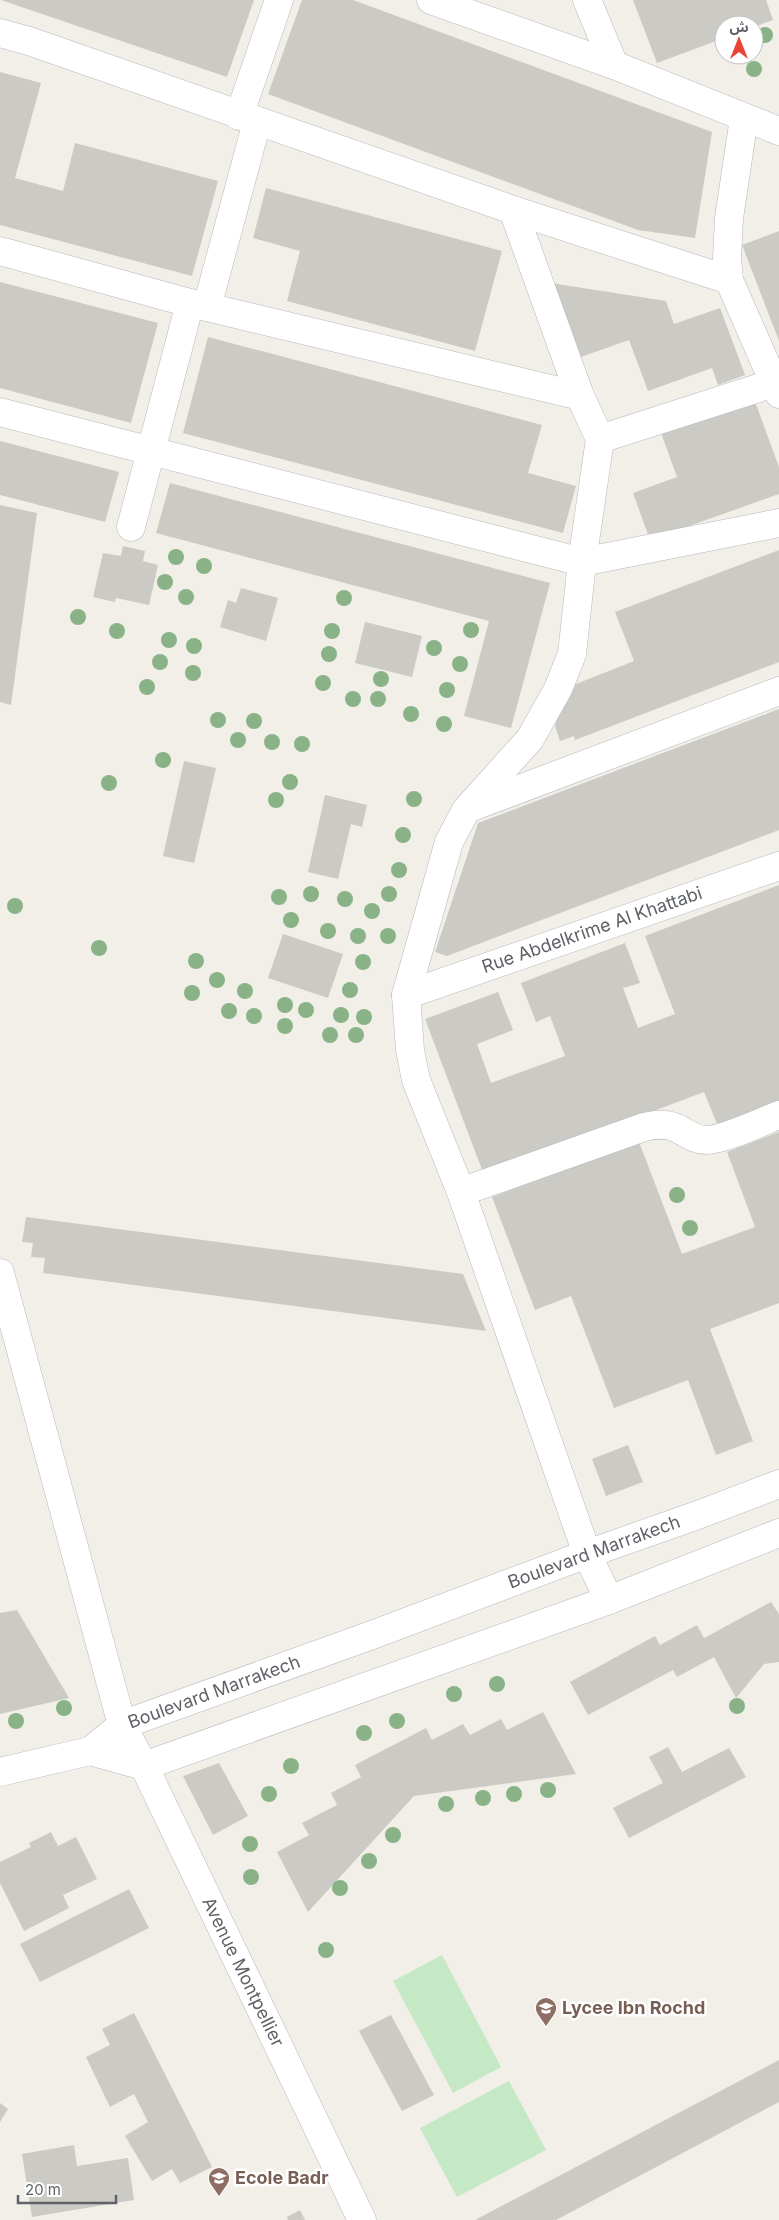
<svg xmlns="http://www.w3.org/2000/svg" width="779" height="2220" font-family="Inter,'Noto Sans Arabic',sans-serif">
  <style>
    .green { fill: #c5e8c5 }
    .building { fill: #cccac5 }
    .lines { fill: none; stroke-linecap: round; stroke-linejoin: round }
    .street-casing { stroke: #b5b8bc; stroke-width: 29 }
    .street { stroke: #fff; stroke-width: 28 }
    .tree { fill: #89b387 }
    .labels { text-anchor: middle; stroke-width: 5; stroke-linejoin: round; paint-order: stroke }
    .street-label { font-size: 18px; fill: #5f6368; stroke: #fff }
    .education-label { font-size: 18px; font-weight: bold; fill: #785e54; stroke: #fff; text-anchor: start }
  </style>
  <rect width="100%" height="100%" fill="#f1efe8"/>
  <g class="green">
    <path d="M442,1955l59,112 -48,26 -60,-112z"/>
    <path d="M509,2081l37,69 -89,47 -37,-69z"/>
  </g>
  <g class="building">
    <path d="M1,0h253l-27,77z"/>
    <path d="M302,0h51l359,132 -17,106 -57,-8 -370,-136z"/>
    <path d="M633,0h133l7,20 -19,7v-2h-30v13l-67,25z"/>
    <path d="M0,72l41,11 -26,95 48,13 12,-48 143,38 -26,95 -192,-51z"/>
    <path d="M266,188l236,63 -27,100 -188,-50 13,-50 -47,-13z"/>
    <path d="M779,231v110l-37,-96z"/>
    <path d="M0,282l158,41 -27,100 -131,-35z"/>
    <path d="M551,283l115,18 8,23 46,-16 25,67 -27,10 -6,-17 -64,23 -19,-51 -51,18z"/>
    <path d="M208,337l334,88 -14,48 48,13 -13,47 -380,-100z"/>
    <path d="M753,396l26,71v27l-129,46 -17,-47 44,-16 -17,-47z"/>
    <path d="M0,441l119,31 -14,50 -105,-27z"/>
    <path d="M170,483l380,100 -39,145 -47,-12 25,-95 -333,-88z"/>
    <path d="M0,505l37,8 -26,192 -11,-3z"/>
    <path d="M123,546l22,5 -2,10 15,4 -9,40 -33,-7 -1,4 -22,-5 10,-44 18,3z"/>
    <path d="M779,550v112l-204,78 -1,-4 -14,5 -5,-15 11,-38 68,-27 -19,-49z"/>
    <path d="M241,588l37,10 -12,43 -46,-14 8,-27 8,3z"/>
    <path d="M365,622l57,14 -10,41 -57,-14z"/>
    <path d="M779,709v121l-332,126 -12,-4 43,-129z"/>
    <path d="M184,761l32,7 -22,95 -31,-7z"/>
    <path d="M325,795l42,10 -5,22 -11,-3 -13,55 -30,-7z"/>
    <path d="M779,885v216l-62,23 -13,-32 -220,83 -59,-156 73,-27 15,38 -36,14 14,39 74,-27 -15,-40 -14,6 -15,-39 104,-40 15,40 -17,5 15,40 37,-14 -30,-78z"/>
    <path d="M283,934l60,20 -15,44 -60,-20z"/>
    <path d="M779,1132v171l-69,26 43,112 -37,14 -28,-75 -74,28 -43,-112 -36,14 -43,-113 147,-55 43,112 73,-27 -28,-75z"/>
    <path d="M26,1217l437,57 23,57 -443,-58 2,-15 -14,-1 2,-14 -11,-1z"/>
    <path d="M628,1445l15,37 -37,14 -14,-37z"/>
    <path d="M771,1602l8,12v48l-15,2 -28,34 -22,-41 -37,20 -4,-7 -85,45 -18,-33 85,-46 5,9 37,-20 7,13z"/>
    <path d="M17,1610l52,88 -69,16v-101z"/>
    <path d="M543,1712l33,62 -162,22 -106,116 -31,-60 32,-17 -7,-12 35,-18 -6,-12 30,-16 -6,-12 71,-37 6,12 31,-16 7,11 31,-16 6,11z"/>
    <path d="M668,1747l14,25 47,-24 17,29 -117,61 -16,-30 50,-25 -14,-26z"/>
    <path d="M219,1763l29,53 -35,19 -30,-59z"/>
    <path d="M51,1832l7,14 18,-9 21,42 -34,16 6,13 -45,23 -24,-48v-21l31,-15 -2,-4z"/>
    <path d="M129,1889l20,39 -109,54 -20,-38z"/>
    <path d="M134,2013l78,154 -32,16 -8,-14 -20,12 -27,-45 23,-14 -14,-28 -24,13 -24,-50 24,-12 -8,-16z"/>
    <path d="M391,2015l43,80 -32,16 -43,-80z"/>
    <path d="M779,2060v42l-223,118h-81z"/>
    <path d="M0,2103l8,6 -8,13z"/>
    <path d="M74,2145l3,21 51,-8 6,42 -102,17 -10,-63z"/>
    <path d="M300,2210l5,10h-17l-1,-3z"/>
  </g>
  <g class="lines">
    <g class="street-casing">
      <g id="street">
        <path d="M431,0l183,65 165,66"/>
        <path d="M587,0l27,65"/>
        <path d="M0,33l29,8 484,169 216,70"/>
        <path d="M239,116l40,-116"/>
        <path d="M744,118l-15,100 -2,41 2,21 50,114"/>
        <path d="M513,210l67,186 20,43 -18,123 -10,92 -14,35 -28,50 -64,71 -17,32 -43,153 4,55 6,30 45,112 126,362 22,46"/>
        <path d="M0,251l190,52 390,93"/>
        <path d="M207,307l50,-185"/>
        <path d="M0,412l582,150 197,-39"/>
        <path d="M600,439l174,-56"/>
        <path d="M131,527l59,-224"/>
        <path d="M472,807l307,-116"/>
        <path d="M406,995l373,-129"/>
        <path d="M461,1192l183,-65c10,-2 20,-4 30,0 11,4 19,13 32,13 18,0 55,-18 73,-25"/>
        <path d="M0,1273l122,452 22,41 218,454"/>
        <path d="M90,1751l54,15 465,-166 170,-67"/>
        <path d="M0,1772l90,-21 32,-26 250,-90 215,-81 108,-38 84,-32"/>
      </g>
    </g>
    <use href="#street" class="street"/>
  </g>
  <g class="tree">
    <circle cx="765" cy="35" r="8"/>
    <circle cx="754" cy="69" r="8"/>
    <circle cx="176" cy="557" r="8"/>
    <circle cx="204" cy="566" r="8"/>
    <circle cx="165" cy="582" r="8"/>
    <circle cx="186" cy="597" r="8"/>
    <circle cx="344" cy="598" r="8"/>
    <circle cx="78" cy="617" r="8"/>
    <circle cx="471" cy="630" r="8"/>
    <circle cx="117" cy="631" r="8"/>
    <circle cx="332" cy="631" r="8"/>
    <circle cx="169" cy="640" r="8"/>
    <circle cx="194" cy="646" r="8"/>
    <circle cx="434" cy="648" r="8"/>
    <circle cx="329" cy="654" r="8"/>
    <circle cx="160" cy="662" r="8"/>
    <circle cx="460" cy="664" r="8"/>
    <circle cx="193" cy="673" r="8"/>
    <circle cx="381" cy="679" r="8"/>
    <circle cx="323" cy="683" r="8"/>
    <circle cx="147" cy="687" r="8"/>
    <circle cx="447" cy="690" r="8"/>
    <circle cx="353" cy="699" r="8"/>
    <circle cx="378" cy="699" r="8"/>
    <circle cx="411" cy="714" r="8"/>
    <circle cx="218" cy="720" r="8"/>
    <circle cx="254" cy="721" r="8"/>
    <circle cx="444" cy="724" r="8"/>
    <circle cx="238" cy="740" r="8"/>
    <circle cx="272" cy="742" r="8"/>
    <circle cx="302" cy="744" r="8"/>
    <circle cx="163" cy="760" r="8"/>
    <circle cx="290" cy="782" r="8"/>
    <circle cx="109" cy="783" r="8"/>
    <circle cx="414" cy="799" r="8"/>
    <circle cx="276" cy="800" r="8"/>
    <circle cx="403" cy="835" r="8"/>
    <circle cx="399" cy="870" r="8"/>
    <circle cx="311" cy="894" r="8"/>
    <circle cx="389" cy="894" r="8"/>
    <circle cx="279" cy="897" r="8"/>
    <circle cx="345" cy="899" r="8"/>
    <circle cx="15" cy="906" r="8"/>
    <circle cx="372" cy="911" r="8"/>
    <circle cx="291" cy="920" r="8"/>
    <circle cx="328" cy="931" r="8"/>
    <circle cx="358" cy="936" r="8"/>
    <circle cx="388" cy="936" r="8"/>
    <circle cx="99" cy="948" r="8"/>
    <circle cx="196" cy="961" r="8"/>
    <circle cx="363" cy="962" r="8"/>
    <circle cx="217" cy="980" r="8"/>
    <circle cx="350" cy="990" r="8"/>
    <circle cx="245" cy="991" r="8"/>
    <circle cx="192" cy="993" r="8"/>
    <circle cx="285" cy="1005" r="8"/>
    <circle cx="306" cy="1010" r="8"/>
    <circle cx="229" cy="1011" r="8"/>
    <circle cx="341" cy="1015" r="8"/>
    <circle cx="254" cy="1016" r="8"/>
    <circle cx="364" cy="1017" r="8"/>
    <circle cx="285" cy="1026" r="8"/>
    <circle cx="330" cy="1035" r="8"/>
    <circle cx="356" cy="1035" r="8"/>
    <circle cx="677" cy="1195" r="8"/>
    <circle cx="690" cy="1228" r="8"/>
    <circle cx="497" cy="1684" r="8"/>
    <circle cx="454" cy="1694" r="8"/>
    <circle cx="737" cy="1706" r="8"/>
    <circle cx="64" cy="1708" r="8"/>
    <circle cx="16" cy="1721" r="8"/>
    <circle cx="397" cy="1721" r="8"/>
    <circle cx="364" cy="1733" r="8"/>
    <circle cx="291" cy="1766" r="8"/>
    <circle cx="548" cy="1790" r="8"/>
    <circle cx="269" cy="1794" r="8"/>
    <circle cx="514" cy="1794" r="8"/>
    <circle cx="483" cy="1798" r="8"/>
    <circle cx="446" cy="1804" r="8"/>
    <circle cx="393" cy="1835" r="8"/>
    <circle cx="250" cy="1844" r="8"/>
    <circle cx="369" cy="1861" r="8"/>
    <circle cx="251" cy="1877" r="8"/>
    <circle cx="340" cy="1888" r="8"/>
    <circle cx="326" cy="1950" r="8"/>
  </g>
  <defs>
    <g id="university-pin" transform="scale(1.125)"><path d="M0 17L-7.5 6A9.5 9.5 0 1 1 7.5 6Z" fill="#8d6e63" stroke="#fff"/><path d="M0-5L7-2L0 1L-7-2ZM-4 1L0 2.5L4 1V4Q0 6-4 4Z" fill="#fff"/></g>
    <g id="school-pin" transform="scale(1.125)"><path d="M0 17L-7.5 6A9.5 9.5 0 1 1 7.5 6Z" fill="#8d6e63" stroke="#fff"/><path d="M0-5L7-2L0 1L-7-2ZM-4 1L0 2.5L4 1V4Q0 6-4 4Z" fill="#fff"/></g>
  </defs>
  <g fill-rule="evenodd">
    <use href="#university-pin" x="546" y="2008"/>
    <use href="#school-pin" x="219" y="2178"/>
  </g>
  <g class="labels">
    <g class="street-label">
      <text transform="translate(592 930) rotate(-19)" y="6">Rue Abdelkrime Al Khattabi</text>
      <text transform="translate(594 1552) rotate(-20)" y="6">Boulevard Marrakech</text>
      <text transform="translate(214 1692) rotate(-20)" y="6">Boulevard Marrakech</text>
      <text transform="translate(243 1972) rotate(64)" y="6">Avenue Montpellier</text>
    </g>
    <g class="education-label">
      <text x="562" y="2014">Lycee Ibn Rochd</text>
      <text x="235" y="2184">Ecole Badr</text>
    </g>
  </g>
  <g transform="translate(739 40)"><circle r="24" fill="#ffffff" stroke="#bfc1c3"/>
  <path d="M0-4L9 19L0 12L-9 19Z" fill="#ea4335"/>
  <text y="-8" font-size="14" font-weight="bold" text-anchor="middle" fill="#5f6368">ش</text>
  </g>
  <path d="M18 2195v8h98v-8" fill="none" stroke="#5f6368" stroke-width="2.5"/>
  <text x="25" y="2195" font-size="15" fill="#5f6368" stroke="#ffffff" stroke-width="4" paint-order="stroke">20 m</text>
</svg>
